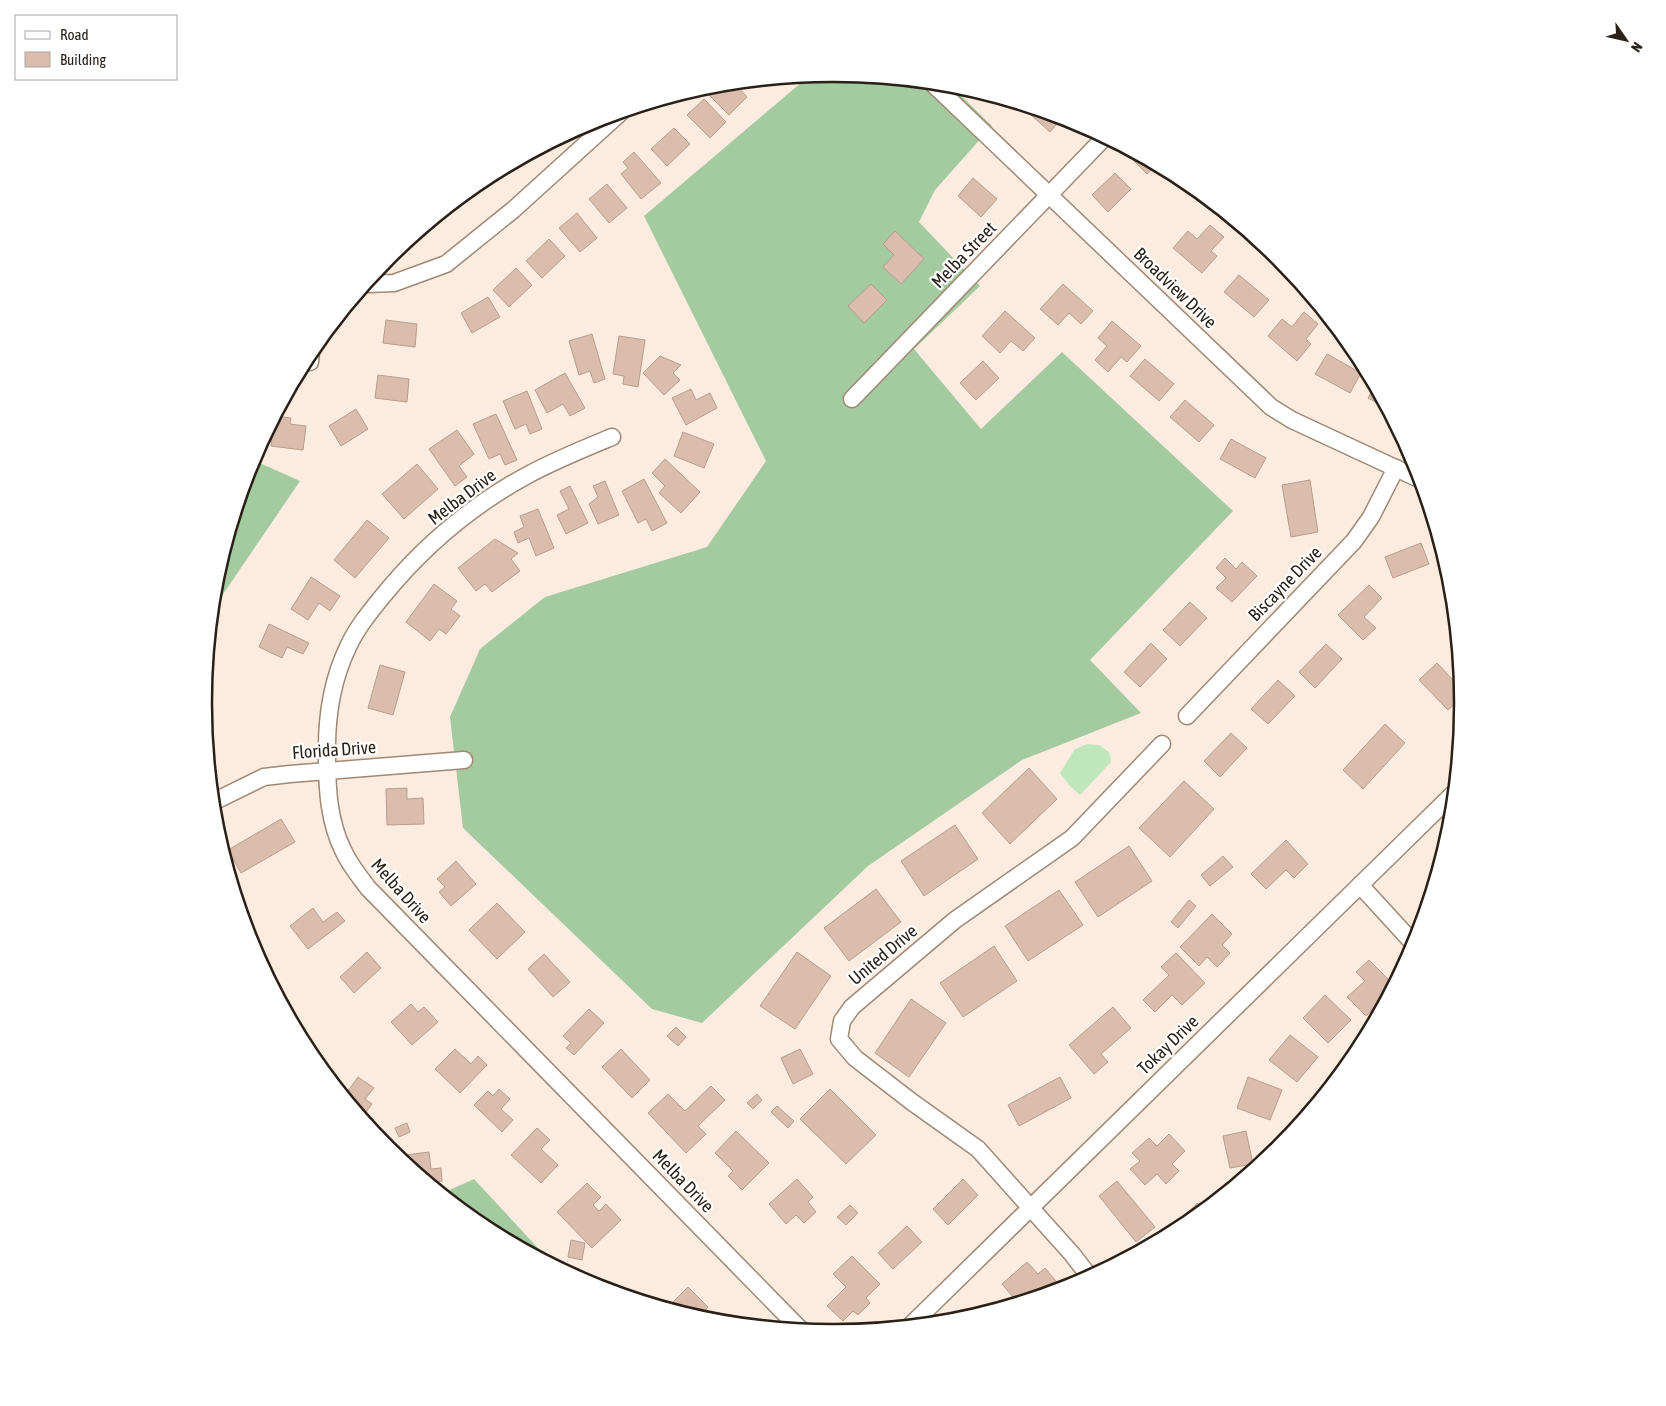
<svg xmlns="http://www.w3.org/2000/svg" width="1666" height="1406" font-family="'Asap Condensed',sans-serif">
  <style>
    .green { fill: #c0e7bb }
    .forest { fill: #a4ca9f }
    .building { fill: #dabdac; stroke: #b89d8c }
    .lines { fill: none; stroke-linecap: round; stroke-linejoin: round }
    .minor-casing { stroke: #9f8875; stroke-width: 19 }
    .minor { stroke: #fff; stroke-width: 16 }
    .labels { text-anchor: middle; stroke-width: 4.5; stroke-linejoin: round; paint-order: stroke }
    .street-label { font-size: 18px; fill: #292018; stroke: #fff }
    .rim { fill: none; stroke: #292018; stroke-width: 2.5 }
  </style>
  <rect width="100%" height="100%" fill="#fcece0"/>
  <path class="green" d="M1087,744l12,1 10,7 2,10 -31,33 -11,-10 -9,-12 15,-24z"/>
  <g class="forest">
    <path d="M833,74l117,11 42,41 -57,64 -16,32 61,64 -66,63 67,80 81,-77 171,159 -143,149 51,53 -119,47 -154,106 -166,157 -50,-14 -189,-181 -13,-111 30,-68 65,-52 162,-50 59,-86 -122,-245 165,-140z"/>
    <path d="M253,460l47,21 -87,128 3,-29z"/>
    <path d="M474,1179l77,83 -68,-36 -40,-33z"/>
  </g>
  <g class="building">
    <path d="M771,80l-7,6 -5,-5z"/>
    <path d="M745,82l-6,6 8,9 -18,18 -23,-23 6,-6z"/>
    <path d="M704,99l22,23 -16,16 -23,-23z"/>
    <path d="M1021,106l41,12 -12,14z"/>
    <path d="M674,128l16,16 -23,22 -16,-17z"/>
    <path d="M634,152l27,31 -20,16 -20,-25 7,-6 -5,-6z"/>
    <path d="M1135,154l21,12 -9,8 -16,-16z"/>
    <path d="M1115,173l16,16 -23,23 -16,-17z"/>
    <path d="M973,178l24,21 -16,18 -23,-21z"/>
    <path d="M607,184l20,24 -18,15 -20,-24z"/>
    <path d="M577,213l20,25 -17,14 -21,-24z"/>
    <path d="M1210,225l14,12 -13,14 6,5 -15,17 -29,-25 15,-17 9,8z"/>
    <path d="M895,231l29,28 -23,25 -18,-17 11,-12 -11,-11z"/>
    <path d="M549,239l16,17 -23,22 -16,-17z"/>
    <path d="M516,268l16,17 -23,22 -16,-17z"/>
    <path d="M1239,275l30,25 -15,17 -30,-25z"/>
    <path d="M871,284l16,16 -23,23 -16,-17z"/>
    <path d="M1063,284l30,27 -12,13 -12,-11 -11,12 -18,-16z"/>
    <path d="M488,297l12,20 -28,16 -11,-20z"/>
    <path d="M1005,311l30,27 -12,13 -12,-10 -11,12 -18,-17z"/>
    <path d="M1304,312l14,12 -12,15 5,5 -14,17 -29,-25 14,-17 10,8z"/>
    <path d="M386,320l31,4 -2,23 -32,-4z"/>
    <path d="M1112,321l29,25 -14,16 -6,-5 -13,15 -13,-12 12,-14 -9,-8z"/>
    <path d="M592,334l13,45 -11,4 -4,-12 -11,4 -10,-34z"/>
    <path d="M619,336l26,4 -7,47 -15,-3 1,-8 -11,-2z"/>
    <path d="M1327,354l34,19 -11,20 -35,-19z"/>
    <path d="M660,356l21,9 -8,8 7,7 -16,15 -21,-22z"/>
    <path d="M1145,359l29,25 -15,17 -29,-25z"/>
    <path d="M983,361l16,17 -23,22 -16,-17z"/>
    <path d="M565,373l20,35 -15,8 -7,-12 -16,9 -12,-23z"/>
    <path d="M378,375l31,4 -2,23 -32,-4z"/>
    <path d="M1374,387l11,20 -17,-9z"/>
    <path d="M691,389l5,11 14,-7 7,15 -31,17 -14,-27z"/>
    <path d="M527,391l15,38 -12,5 -4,-10 -11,5 -12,-28z"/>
    <path d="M1185,400l29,25 -15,17 -29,-25z"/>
    <path d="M356,409l12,20 -27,17 -12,-20z"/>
    <path d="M496,414l21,46 -12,5 -5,-11 -11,5 -16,-35z"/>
    <path d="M276,416l15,2 -1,6 16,2 -3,24 -32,-4 3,-26z"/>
    <path d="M457,430l17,24 -15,12 8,11 -12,9 -26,-37z"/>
    <path d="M683,432l31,12 -10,24 -30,-12z"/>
    <path d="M1231,439l35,19 -11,20 -35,-19z"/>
    <path d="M665,459l35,33 -19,21 -22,-20 6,-7 -13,-13z"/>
    <path d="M417,464l21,25 -34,30 -22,-25z"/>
    <path d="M644,479l23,44 -15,8 -6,-12 -8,4 -16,-32z"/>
    <path d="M1310,480l8,52 -27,5 -9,-52z"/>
    <path d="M605,481l14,34 -21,9 -9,-20 9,-7 -5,-11z"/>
    <path d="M570,486l18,37 -22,11 -9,-19 12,-6 -9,-18z"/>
    <path d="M538,509l16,39 -18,8 -7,-18 -11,5 -4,-11 10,-5 -4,-11z"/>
    <path d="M367,520l22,18 -34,40 -21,-18z"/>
    <path d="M495,539l23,14 -7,6 9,12 -28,21 -7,-8 -9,7 -18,-23z"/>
    <path d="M1421,543l8,21 -36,14 -8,-21z"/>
    <path d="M1225,558l11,11 6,-7 15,14 -25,26 -16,-14 10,-10 -10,-10z"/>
    <path d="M311,577l29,19 -10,15 -11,-8 -11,17 -17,-11z"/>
    <path d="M434,584l23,17 -6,8 9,7 -14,18 -7,-5 -9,12 -24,-19z"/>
    <path d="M1369,585l13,13 -18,19 12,11 -13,12 -25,-25z"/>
    <path d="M1190,602l17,16 -27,28 -17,-16z"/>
    <path d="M269,624l40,19 -6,11 -16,-7 -5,11 -23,-11z"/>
    <path d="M1151,643l16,16 -27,28 -16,-15z"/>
    <path d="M1326,644l16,15 -27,29 -16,-16z"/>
    <path d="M1437,663l16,17 6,-7 3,24 -14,13 -29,-30z"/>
    <path d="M380,665l25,7 -12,43 -25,-7z"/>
    <path d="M1278,680l17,16 -27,28 -17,-15z"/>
    <path d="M1385,724l20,19 -42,46 -20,-19z"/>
    <path d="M1231,733l16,15 -27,29 -16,-16z"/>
    <path d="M1029,768l28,31 -47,45 -28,-31z"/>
    <path d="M1184,781l30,28 -44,48 -31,-29z"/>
    <path d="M407,788v11l16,-1 1,26 -37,1 -1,-36z"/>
    <path d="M281,819l14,23 -54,31 -13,-23z"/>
    <path d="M955,825l23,34 -54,37 -23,-35z"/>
    <path d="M1286,840l22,24 -14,14 -8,-8 -20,19 -15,-15z"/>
    <path d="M1129,846l23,35 -54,36 -23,-35z"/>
    <path d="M1223,856l10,11 -23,19 -9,-11z"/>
    <path d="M456,861l20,23 -25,22 -12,-14 6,-5 -8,-8z"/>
    <path d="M876,889l25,33 -52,39 -25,-33z"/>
    <path d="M1059,890l24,35 -55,36 -23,-35z"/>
    <path d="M1189,900l7,6 -18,22 -7,-6z"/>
    <path d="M497,903l28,29 -28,27 -28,-29z"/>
    <path d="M313,908l10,14 14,-10 8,9 -37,28 -18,-23z"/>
    <path d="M1212,914l20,20 -10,11 8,8 -13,14 -10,-10 -8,9 -19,-19z"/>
    <path d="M994,946l23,35 -54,36 -23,-34z"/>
    <path d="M367,952l14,16 -27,25 -14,-16z"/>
    <path d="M797,952l34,24 -36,53 -35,-23z"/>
    <path d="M1176,953l29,30 -23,22 -10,-10 -17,17 -12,-12 26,-25 -8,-8z"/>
    <path d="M544,954l26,28 -17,15 -25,-28z"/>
    <path d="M1369,960l24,24 -7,12 -20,20 -19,-19 18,-16 -9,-9z"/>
    <path d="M1325,995l26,25 -23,23 -25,-25z"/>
    <path d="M911,999l35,24 -37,54 -34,-24z"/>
    <path d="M411,1004l7,8 6,-5 14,15 -26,23 -21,-23z"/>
    <path d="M1113,1007l18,21 -30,26 7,8 -14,12 -25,-29z"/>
    <path d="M589,1009l15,14 -30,32 -8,-7 5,-5 -8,-7z"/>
    <path d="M676,1027l10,10 -8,9 -11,-10z"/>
    <path d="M1290,1035l28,22 -21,25 -28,-22z"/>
    <path d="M455,1049l16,15 7,-8 9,9 -27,28 -25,-24z"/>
    <path d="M621,1049l29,31 -18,18 -30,-31z"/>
    <path d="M800,1049l13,25 -20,10 -12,-26z"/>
    <path d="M358,1077l16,11 -9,11 7,5 -8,11 -7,-4 -12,-16z"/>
    <path d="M1060,1077l11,21 -52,28 -11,-21z"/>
    <path d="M1248,1077l34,13 -12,30 -33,-12z"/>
    <path d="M711,1086l14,14 -27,26 8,8 -20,19 -38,-40 20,-19 17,17z"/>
    <path d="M499,1089l11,10 -9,10 12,11 -11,12 -28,-27 14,-14 5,5z"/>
    <path d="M830,1089l46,46 -30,29 -46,-45z"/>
    <path d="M757,1094l5,6 -9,9 -6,-6z"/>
    <path d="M777,1106l17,15 -6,7 -17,-16z"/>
    <path d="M407,1123l3,9 -11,5 -4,-9z"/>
    <path d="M537,1128l13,12 -9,9 17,16 -17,18 -30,-28z"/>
    <path d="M736,1131l33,32 -27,27 -14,-14 5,-5 -18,-18z"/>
    <path d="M1246,1131l7,33 -23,4 -7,-32z"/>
    <path d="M1169,1134l16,17 -13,13 7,7 -13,13 -9,-10 -12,11 -15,-16 10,-8 -8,-8 17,-15 8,8z"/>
    <path d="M429,1152l2,17 10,-1 1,13 -12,2 -32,-27z"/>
    <path d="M797,1179l16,18 -5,5 8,10 -12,11 -8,-8 -10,9 -17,-20z"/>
    <path d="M963,1179l15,16 -30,30 -15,-16z"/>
    <path d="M1117,1181l38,46 -19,15 -37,-46z"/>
    <path d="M587,1183l14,14 -8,8 6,6 7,-7 15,16 -29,28 -35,-36z"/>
    <path d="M1198,1203l5,6 -17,15 -5,-6z"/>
    <path d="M850,1205l8,8 -12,12 -9,-8z"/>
    <path d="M907,1226l15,16 -29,27 -15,-16z"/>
    <path d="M1175,1226l2,3 -12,7 -2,-2z"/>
    <path d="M571,1240l14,3 -3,17 -14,-3z"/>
    <path d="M852,1256l28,28 -14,14 4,5 -12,12 -5,-4 -10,10 -16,-15 19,-19 -13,-13z"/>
    <path d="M1027,1262l11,12 7,-6 16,19 -44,15 -15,-18z"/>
    <path d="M688,1287l20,20 -6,7 4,5 -38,-12z"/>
  </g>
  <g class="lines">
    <g class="minor-casing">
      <g id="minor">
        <path d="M933,84l338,323 21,13 127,59"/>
        <path d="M367,284l27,-1 52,-19 67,-54 107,-97"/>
        <path d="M310,362l1,-10"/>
        <path d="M852,399l252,-261"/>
        <path d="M612,437c-29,12 -59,24 -86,39 -55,30 -105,73 -144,121 -13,16 -26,32 -34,50 -17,35 -22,72 -21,111 0,31 2,64 16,92 6,14 16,26 25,38l432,441"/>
        <path d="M1187,716l167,-175 17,-24 25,-49"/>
        <path d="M213,802l51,-25 26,-3 174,-14"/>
        <path d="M1360,885l54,59"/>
        <path d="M1089,1276l-17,-22 -94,-105 -66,-47 -57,-44 -16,-19 3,-18 10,-14 103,-87 117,-82 90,-94"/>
        <path d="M911,1325l542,-531"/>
      </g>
    </g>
    <use href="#minor" class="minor"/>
  </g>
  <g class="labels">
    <g class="street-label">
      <text transform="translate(964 255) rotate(-46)" y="6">Melba Street</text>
      <text transform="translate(1175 288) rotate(44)" y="6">Broadview Drive</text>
      <text transform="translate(462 497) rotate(-37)" y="6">Melba Drive</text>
      <text transform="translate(1285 584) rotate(-46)" y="6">Biscayne Drive</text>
      <text transform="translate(334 750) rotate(-4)" y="6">Florida Drive</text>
      <text transform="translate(401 891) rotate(48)" y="6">Melba Drive</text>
      <text transform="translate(883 955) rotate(-40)" y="6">United Drive</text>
      <text transform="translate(1168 1045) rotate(-44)" y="6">Tokay Drive</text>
      <text transform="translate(683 1181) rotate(46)" y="6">Melba Drive</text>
    </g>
  </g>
  <path d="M0 0H1666V1406H0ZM832 82H834A620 620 0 0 1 1454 702V704A620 620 0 0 1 834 1324H832A620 620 0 0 1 212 704V702A620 620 0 0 1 832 82Z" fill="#fff" fill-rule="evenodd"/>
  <path class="rim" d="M832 82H834A620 620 0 0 1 1454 702V704A620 620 0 0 1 834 1324H832A620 620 0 0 1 212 704V702A620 620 0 0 1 832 82Z"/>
  <rect x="15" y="15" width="162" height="65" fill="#ffffff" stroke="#a9a6a3"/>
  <rect x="25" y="31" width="25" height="8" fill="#ffffff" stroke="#a9a6a3"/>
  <text x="60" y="40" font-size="15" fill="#292018">Road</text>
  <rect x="25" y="52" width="25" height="15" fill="#dabdac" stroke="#a9a6a3"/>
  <text x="60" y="65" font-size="15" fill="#292018">Building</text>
  <g transform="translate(1626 40) rotate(124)" stroke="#ffffff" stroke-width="4" paint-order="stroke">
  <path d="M0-4L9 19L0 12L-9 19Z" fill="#292018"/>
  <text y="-8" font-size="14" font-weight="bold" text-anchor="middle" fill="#292018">N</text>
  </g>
</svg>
